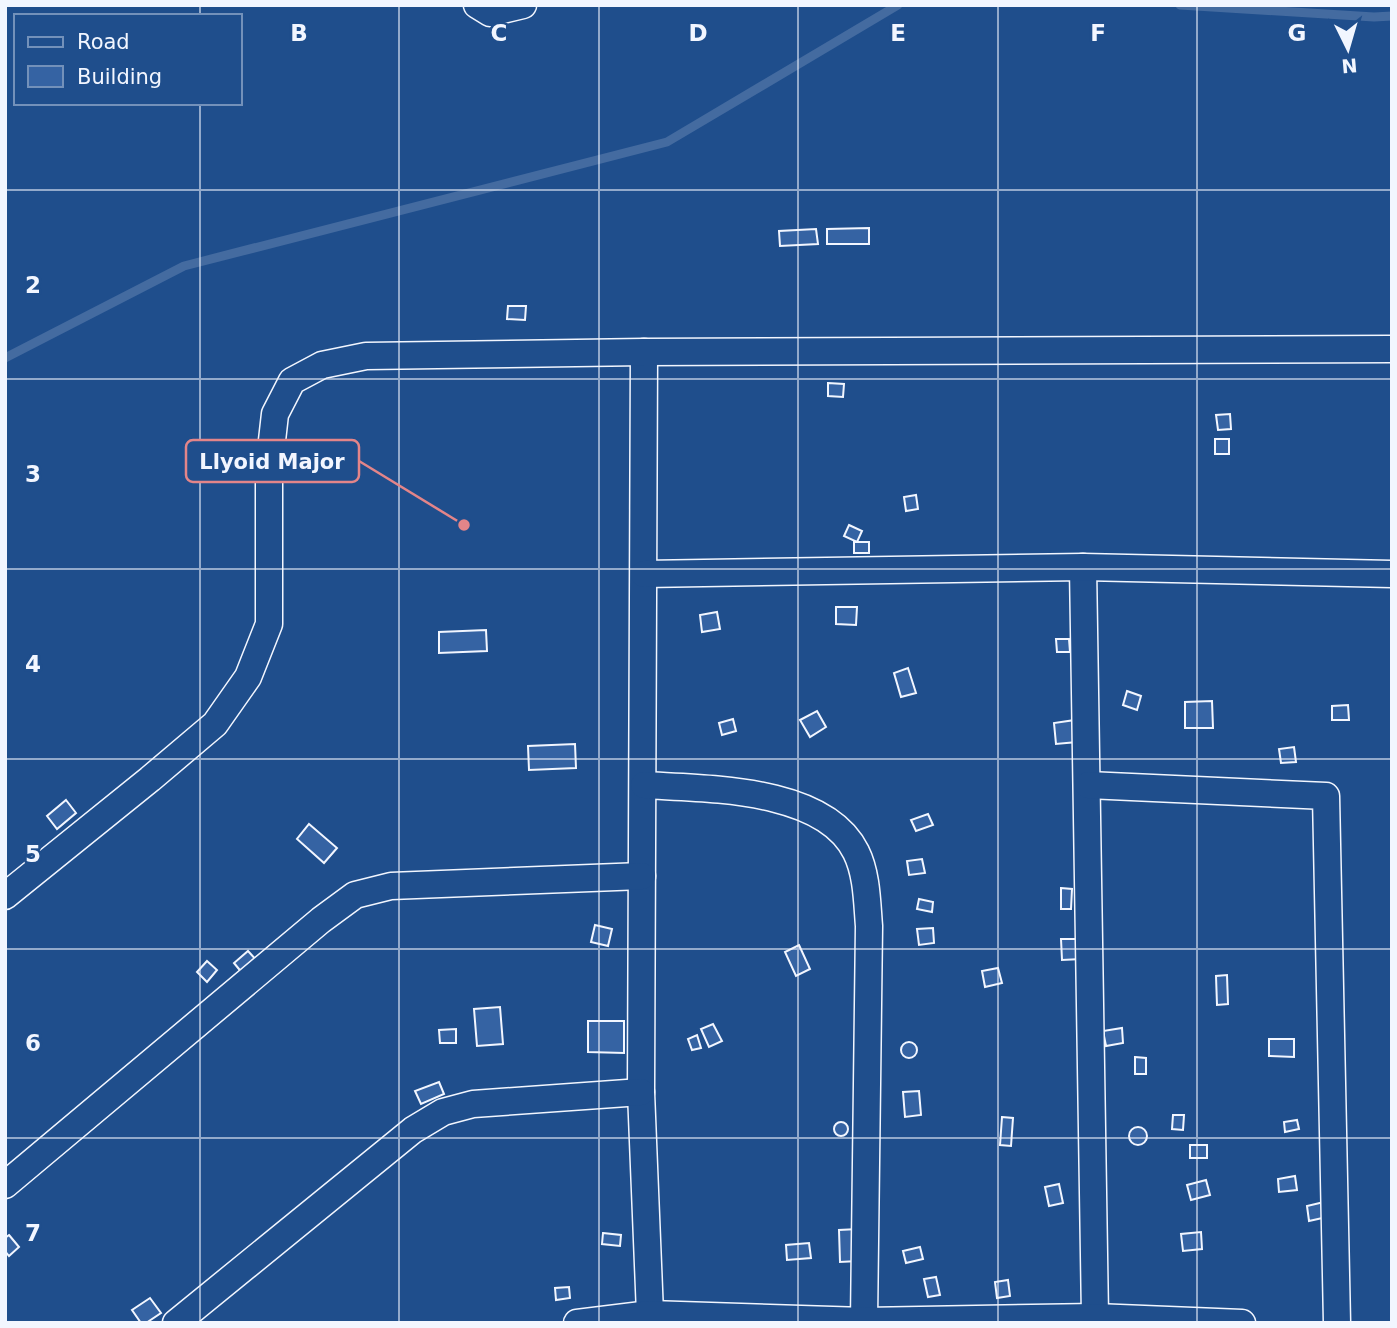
<svg xmlns="http://www.w3.org/2000/svg" width="1397" height="1328" font-family="'DejaVu Sans',sans-serif">
  <style>
    .lines { fill: none; stroke-linecap: round; stroke-linejoin: round }
    .stream { stroke: #446ba0; stroke-width: 9 }
    .building { fill: #3563a3; stroke: #f2f6ff; stroke-width: 2 }
    .street-casing { stroke: #f2f6ff; stroke-width: 29 }
    .street { stroke: #1f4e8c; stroke-width: 26 }
    .grid { fill: none; stroke: #f2f6ff; stroke-width: 2; stroke-opacity: 0.55 }
    .grid-label { font-size: 23px; text-anchor: middle; font-weight: bold; fill: #f2f6ff; stroke: #1f4e8c; stroke-width: 5; stroke-linejoin: round; paint-order: stroke }
    .leader { fill: none; stroke: #e38589; stroke-width: 2.5 }
    .callout-dot { fill: #e38589; stroke: #1f4e8c; stroke-width: 2.5 }
    .callout { fill: #1f4e8c; stroke: #e38589; stroke-width: 2.5 }
    .callout-label { font-size: 21px; text-anchor: middle; font-weight: bold; fill: #f2f6ff }
  </style>
  <rect width="100%" height="100%" fill="#1f4e8c"/>
  <g class="lines">
    <g class="stream">
      <path d="M1180,5l194,12 18,-1"/>
      <path d="M5,358l179,-92 483,-124 231,-137"/>
    </g>
  </g>
  <g class="building">
    <path d="M869,228v16h-42v-15z"/>
    <path d="M816,229l2,15 -38,2 -1,-15z"/>
    <path d="M508,306h18l-1,14 -18,-1z"/>
    <path d="M828,383l16,1 -1,13 -15,-1z"/>
    <path d="M1230,414l1,15 -13,1 -2,-15z"/>
    <rect x="1215" y="439" width="14" height="15"/>
    <path d="M916,495l2,14 -12,2 -2,-14z"/>
    <path d="M849,525l13,6 -5,11 -13,-6z"/>
    <rect x="854" y="542" width="15" height="11"/>
    <path d="M836,607h21l-1,18 -20,-1z"/>
    <path d="M717,612l3,17 -18,3 -2,-17z"/>
    <path d="M486,630l1,21 -48,2v-21z"/>
    <path d="M1056,639h13l1,13h-13z"/>
    <path d="M908,668l8,25 -15,4 -7,-24z"/>
    <path d="M1127,691l14,5 -4,14 -14,-5z"/>
    <path d="M1212,701l1,27h-28v-26z"/>
    <path d="M1348,705l1,15h-17v-14z"/>
    <path d="M817,711l9,16 -16,10 -10,-17z"/>
    <path d="M733,719l3,12 -14,4 -3,-12z"/>
    <path d="M1075,720l2,22 -21,2 -2,-21z"/>
    <path d="M575,744l1,24 -47,2 -1,-24z"/>
    <path d="M1294,747l2,15 -15,1 -2,-14z"/>
    <path d="M66,800l10,13 -19,16 -10,-13z"/>
    <path d="M928,814l5,11 -17,6 -5,-11z"/>
    <path d="M309,824l28,24 -13,15 -27,-24z"/>
    <path d="M922,859l3,14 -16,2 -2,-14z"/>
    <path d="M1061,888l11,1 -1,20h-10z"/>
    <path d="M919,899l14,3 -1,10 -15,-3z"/>
    <path d="M595,925l17,4 -4,17 -17,-4z"/>
    <path d="M933,928l1,15 -15,2 -2,-16z"/>
    <path d="M1061,939h20v20l-19,1z"/>
    <path d="M799,945l11,24 -14,7 -11,-24z"/>
    <path d="M248,951l10,11 -15,12 -9,-11z"/>
    <path d="M207,961l10,9 -10,12 -10,-10z"/>
    <path d="M998,968l4,15 -17,4 -3,-16z"/>
    <path d="M1227,975l1,29 -11,1 -1,-29z"/>
    <path d="M500,1007l3,37 -26,2 -3,-37z"/>
    <path d="M588,1021h36v32l-36,-1z"/>
    <path d="M713,1024l9,17 -13,6 -8,-18z"/>
    <path d="M1122,1028l1,15 -17,3 -3,-15z"/>
    <path d="M456,1029v14h-16l-1,-13z"/>
    <path d="M697,1035l4,13 -9,2 -4,-11z"/>
    <path d="M1269,1039h25v18l-25,-1z"/>
    <circle cx="909" cy="1050" r="8"/>
    <path d="M1135,1057l11,1v16h-11z"/>
    <path d="M439,1082l5,12 -23,10 -6,-13z"/>
    <path d="M919,1091l2,24 -16,2 -2,-25z"/>
    <path d="M1173,1115h11l-1,15 -11,-1z"/>
    <path d="M1002,1117l11,1 -2,28 -11,-1z"/>
    <path d="M1297,1120l2,9 -14,3 -1,-10z"/>
    <circle cx="841" cy="1129" r="7"/>
    <circle cx="1138" cy="1136" r="9"/>
    <rect x="1190" y="1145" width="17" height="13"/>
    <path d="M1295,1176l2,14 -18,2 -1,-13z"/>
    <path d="M1206,1180l4,15 -19,5 -4,-15z"/>
    <path d="M1059,1184l4,19 -14,3 -4,-19z"/>
    <path d="M1324,1202l3,15 -18,4 -2,-15z"/>
    <path d="M858,1229v32l-18,1 -1,-32z"/>
    <path d="M1201,1232l1,17 -19,2 -2,-17z"/>
    <path d="M603,1233l18,2 -1,11 -18,-2z"/>
    <path d="M9,1235l10,12 -10,9 -4,-5v-13z"/>
    <path d="M809,1243l2,15 -24,2 -1,-15z"/>
    <path d="M920,1247l3,12 -17,4 -3,-12z"/>
    <path d="M936,1277l4,18 -12,2 -4,-18z"/>
    <path d="M1008,1280l2,16 -13,2 -2,-16z"/>
    <path d="M569,1287l1,11 -14,2 -1,-12z"/>
    <path d="M150,1298l11,15 -15,10h-5l-9,-13z"/>
  </g>
  <g class="lines">
    <g class="street-casing">
      <g id="street">
        <path d="M477,5l13,8 33,-8"/>
        <path d="M644,352l-3,740 9,222"/>
        <path d="M1083,567l12,750"/>
        <path d="M644,574l439,-7 309,7"/>
        <path d="M644,785c62,4 180,2 212,67 11,22 11,50 13,74l-5,395"/>
        <path d="M1088,785l238,11 11,527"/>
        <path d="M5,896l145,-117 65,-55 33,-47 21,-53v-157l6,-53 17,-33 30,-16 44,-9 278,-4 748,-3"/>
        <path d="M5,1185l316,-265 34,-25 36,-9 251,-10"/>
        <path d="M176,1323l237,-193 30,-18 30,-8 168,-12"/>
        <path d="M577,1323l73,-9 214,7 231,-4 147,6"/>
      </g>
    </g>
    <use href="#street" class="street"/>
  </g>
  <path class="grid" d="M200,5v11M399,5v1318M599,5v1318M798,5v1318M998,5v1318M1197,5v1318M200,103v1220M5,190h1387M5,379h1387M5,569h1387M5,759h1387M5,949h1387M5,1138h1387"/>
  <g class="grid-label">
    <text x="299" y="41">B</text>
    <text x="499" y="41">C</text>
    <text x="698" y="41">D</text>
    <text x="898" y="41">E</text>
    <text x="1098" y="41">F</text>
    <text x="1297" y="41">G</text>
    <text x="33" y="293">2</text>
    <text x="33" y="482">3</text>
    <text x="33" y="672">4</text>
    <text x="33" y="862">5</text>
    <text x="33" y="1051">6</text>
    <text x="33" y="1241">7</text>
  </g>
  <path class="leader" d="M464 525L359 461"/>
  <circle class="callout-dot" cx="464" cy="525" r="7"/>
  <rect class="callout" x="186" y="440" width="173" height="42" rx="7"/>
  <g class="callout-label">
    <text x="272" y="469">Llyoid Major</text>
  </g>
  <rect width="1397" height="1328" fill="none" stroke="#f2f6ff" stroke-width="14"/>
  <rect x="14" y="14" width="228" height="91" fill="#1f4e8c" stroke="#7391ba" stroke-width="2"/>
  <rect x="28" y="37" width="35" height="10" fill="#1f4e8c" stroke="#7391ba" stroke-width="2"/>
  <text x="77" y="49" font-size="21" fill="#f2f6ff">Road</text>
  <rect x="28" y="66" width="35" height="21" fill="#3563a3" stroke="#7391ba" stroke-width="2"/>
  <text x="77" y="84" font-size="21" fill="#f2f6ff">Building</text>
  <g transform="translate(1348 49) rotate(175)" stroke="#1f4e8c" stroke-width="5" paint-order="stroke">
  <path d="M0-5L12 26L0 18L-12 26Z" fill="#f2f6ff"/>
  <text y="-10" font-size="19" font-weight="bold" text-anchor="middle" fill="#f2f6ff">N</text>
  </g>
</svg>
